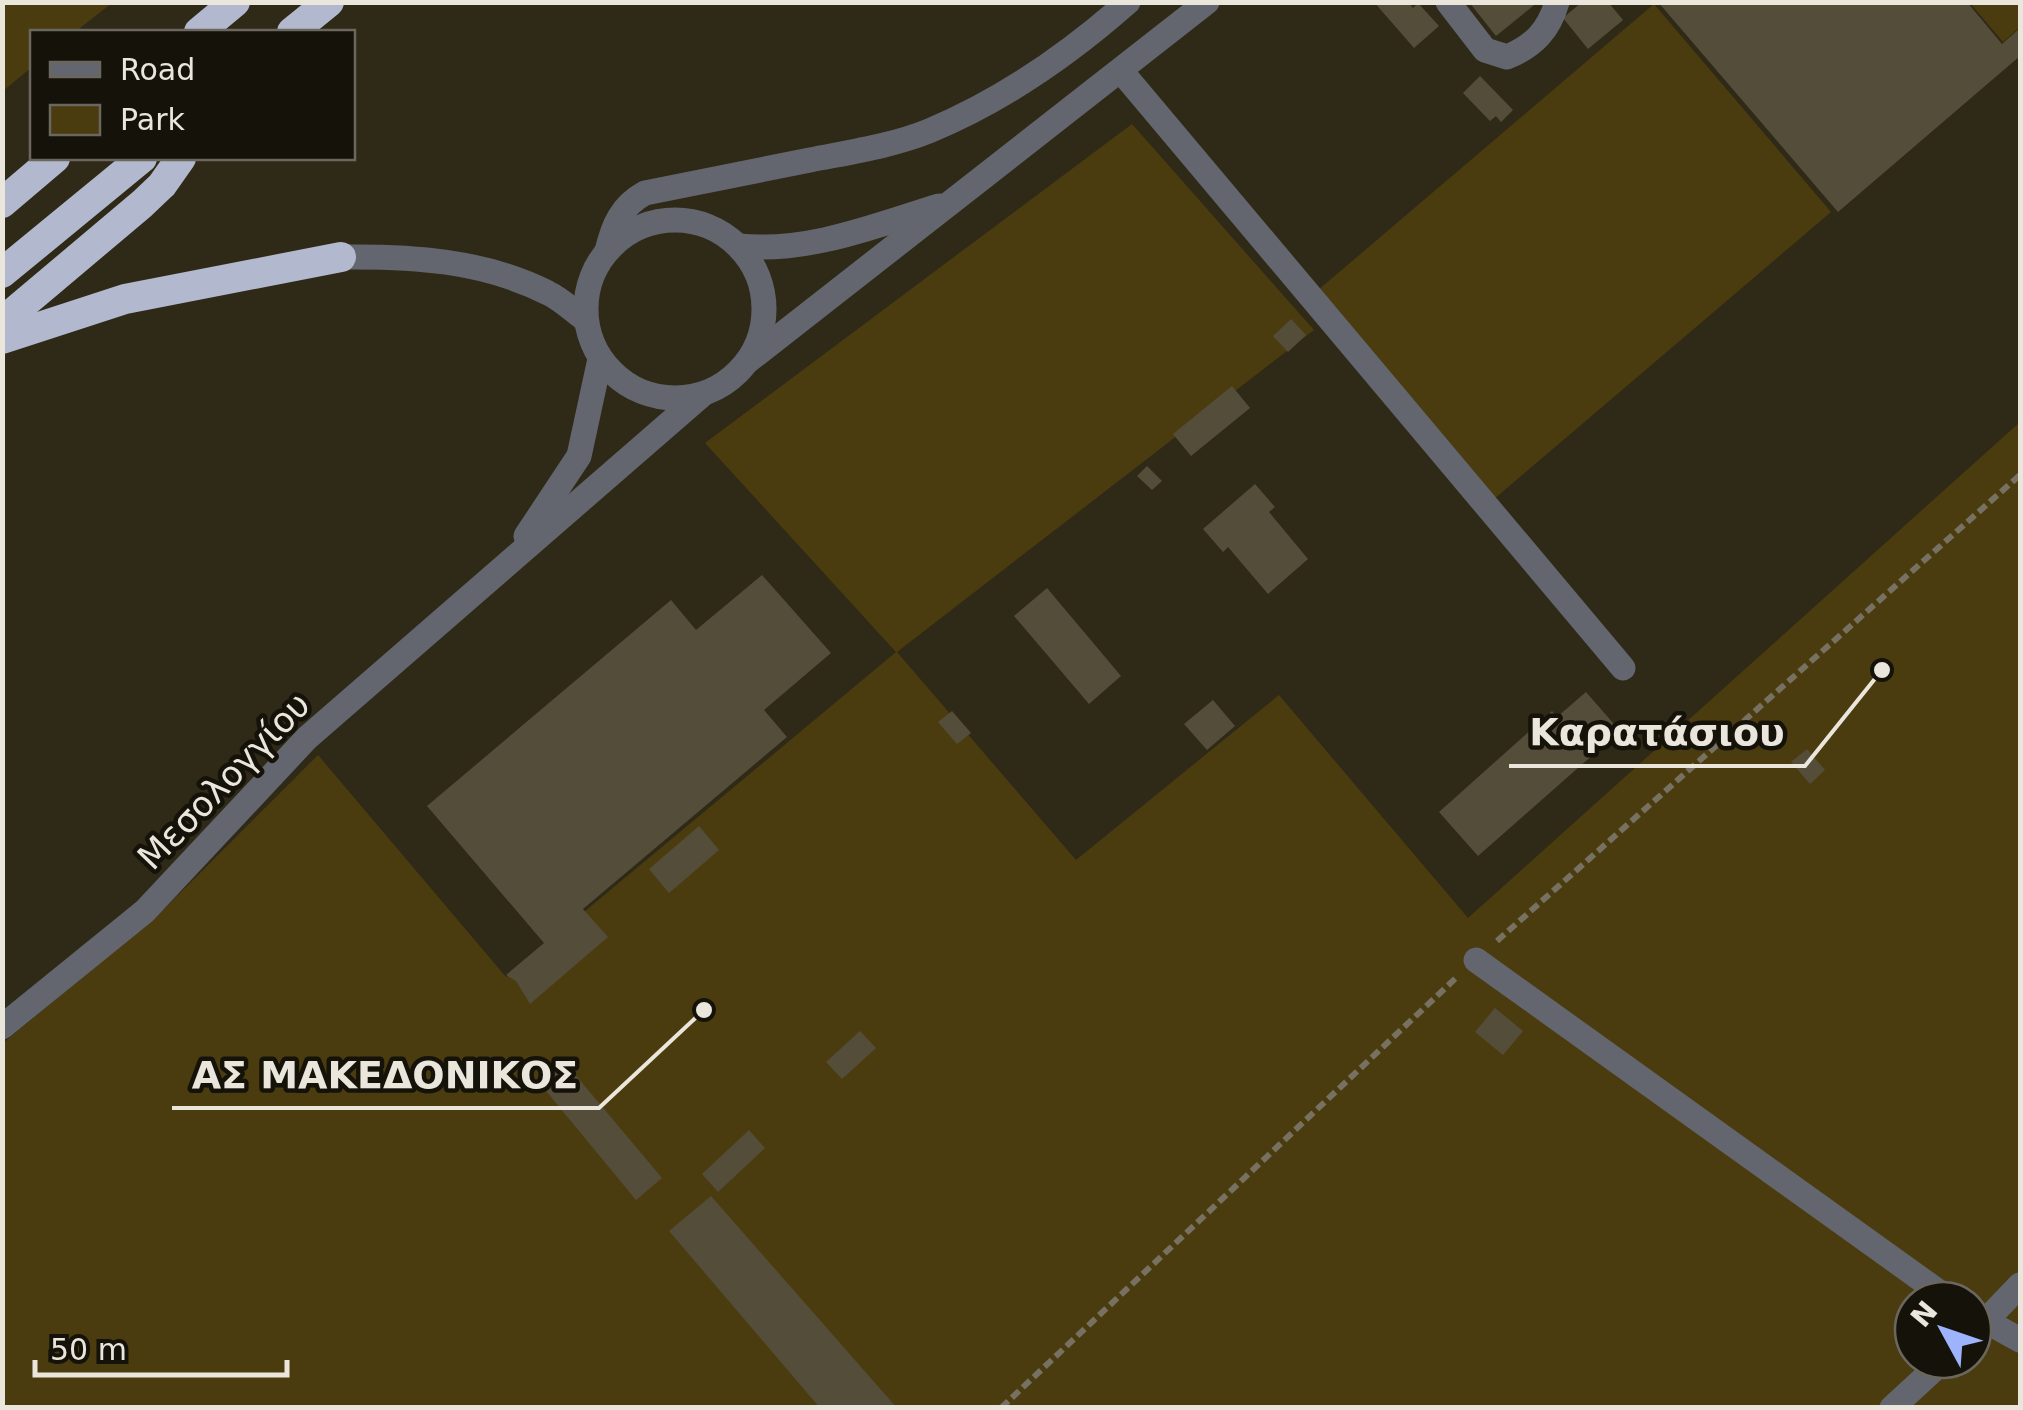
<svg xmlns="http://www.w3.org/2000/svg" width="2023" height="1410" font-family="'DejaVu Sans',sans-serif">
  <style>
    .green { fill: #4b3c0f; fill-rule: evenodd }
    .building { fill: #544d3a }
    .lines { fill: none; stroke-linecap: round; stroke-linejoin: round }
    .path { stroke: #767161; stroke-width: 6; stroke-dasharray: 10 5; stroke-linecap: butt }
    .minor { stroke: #63666e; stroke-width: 25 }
    .highway { stroke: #b2b9ce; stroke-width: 30 }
    .labels { text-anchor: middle; stroke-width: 9; stroke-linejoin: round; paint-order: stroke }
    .street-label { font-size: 35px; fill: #ebe6db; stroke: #15120a }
    .leader { fill: none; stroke: #ebe6db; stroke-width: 4 }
    .callout-dot { fill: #ebe6db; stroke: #15120a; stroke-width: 4 }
    .callout-label { font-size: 38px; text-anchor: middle; font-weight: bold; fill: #ebe6db; stroke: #15120a; stroke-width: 9; stroke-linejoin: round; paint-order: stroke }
  </style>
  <rect width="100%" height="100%" fill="#2f2917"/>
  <g class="green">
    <path d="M3,2h109v1l-37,29h-43v35l-29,24z"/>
    <path d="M1970,3h50v24l-17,15z"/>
    <path d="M1654,4l177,208 -337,287 -177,-208z"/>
    <path d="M1132,124l182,206 -417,322 179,208 203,-165 189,223 552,-496v985l-2017,1v-365l155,-128 160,-160 188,222 390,-325 -191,-209zM1913,1300h60v60h-60z"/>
  </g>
  <g class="building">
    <path d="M1374,2h34l5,6 5,-5 21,23 -25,22z"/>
    <path d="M1469,2h69l-42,34z"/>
    <path d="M1582,2h26l15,18 -35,29 -25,-31z"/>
    <path d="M1658,2h309l35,42 18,-16v28l-182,156z"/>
    <path d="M1480,76l33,34 -12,12 -5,-6 -6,5 -27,-28z"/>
    <path d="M1291,319l15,16 -18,17 -15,-16z"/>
    <path d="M1232,386l18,22 -59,48 -18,-22z"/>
    <path d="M1147,466l15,15 -10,9 -15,-14z"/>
    <path d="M1255,484l20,23 -6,5 39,47 -40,35 -40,-47 -5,5 -20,-23z"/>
    <path d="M762,575l69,78 -67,57 23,27 -204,172 25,28 -78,67 -14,-23 -10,-6 38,-32 -117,-137 244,-206 25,30z"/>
    <path d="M1047,588l74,88 -32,28 -75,-88z"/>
    <path d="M1586,692l34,39 -142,125 -39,-44 113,-101 5,6z"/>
    <path d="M1213,700l22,26 -28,24 -23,-26z"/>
    <path d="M952,711l19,22 -14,11 -19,-22z"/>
    <path d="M1807,749l18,21 -15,14 -19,-22z"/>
    <path d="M699,826l20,24 -50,43 -20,-24z"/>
    <path d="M1495,1008l28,23 -20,24 -28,-23z"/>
    <path d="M860,1031l16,17 -34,31 -16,-17z"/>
    <path d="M562,1059l100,119 -26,22 -99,-120z"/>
    <path d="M749,1130l16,18 -47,44 -16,-18z"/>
    <path d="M711,1196l186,212h-77l-151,-177z"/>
  </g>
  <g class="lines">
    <g class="path">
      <path d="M1497,941l523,-466"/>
      <path d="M1001,1408l457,-432"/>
    </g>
    <g class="minor">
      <path d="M1448,2l37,48 22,7c27,-11 42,-27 50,-55"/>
      <path d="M1121,71l502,597"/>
      <circle cx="675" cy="309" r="89"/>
      <path d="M739,246c69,7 135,-20 200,-40"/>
      <path d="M607,251c6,-25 14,-45 38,-58 55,-11 110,-22 165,-33 40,-8 82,-14 119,-29 75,-31 139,-76 199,-129"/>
      <path d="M341,257c70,-1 142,3 207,36 13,6 25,18 38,27"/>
      <path d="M748,361l459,-359"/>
      <path d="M526,536l53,-80 21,-97"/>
      <path d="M1476,960l474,340"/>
      <path d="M2,1027l143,-116 162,-173 396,-344"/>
      <path d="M1973,1314l47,26"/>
      <path d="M1973,1334l47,-49"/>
      <path d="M1892,1408l52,-48"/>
    </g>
    <g class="highway">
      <path d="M199,32l36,-30"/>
      <path d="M292,32l37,-30"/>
      <path d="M2,203l53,-45"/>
      <path d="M2,273l140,-115"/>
      <path d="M2,322l140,-118 20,-19 19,-27"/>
      <path d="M2,339l123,-40 216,-42"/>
    </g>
  </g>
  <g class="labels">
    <g class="street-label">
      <text transform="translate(224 781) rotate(-46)" y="12">Μεσολογγίου</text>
    </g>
  </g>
  <path class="leader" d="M1882 670L1805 766H1509M704 1010L599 1108H172"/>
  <g class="callout-dot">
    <circle cx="1882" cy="670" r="10"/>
    <circle cx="704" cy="1010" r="10"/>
  </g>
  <g class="callout-label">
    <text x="1657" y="745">Καρατάσιου</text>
    <text x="385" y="1088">ΑΣ ΜΑΚΕΔΟΝΙΚΟΣ</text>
  </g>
  <rect width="2023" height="1410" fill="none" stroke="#ebe6db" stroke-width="10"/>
  <rect x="30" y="30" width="325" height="130" fill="#15120a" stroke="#6b675e" stroke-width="2.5"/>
  <rect x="50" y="62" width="50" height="15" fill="#63666e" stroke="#6b675e" stroke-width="2.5"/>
  <text x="120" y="80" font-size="30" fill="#ebe6db">Road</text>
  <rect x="50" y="105" width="50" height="30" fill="#4b3c0f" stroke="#6b675e" stroke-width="2.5"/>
  <text x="120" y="130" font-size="30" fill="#ebe6db">Park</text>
  <g transform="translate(1943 1330) rotate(310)"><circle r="48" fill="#15120a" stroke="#6b675e" stroke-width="2.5"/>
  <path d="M0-8L18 38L0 25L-18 38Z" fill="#9db4fd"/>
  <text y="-15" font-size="28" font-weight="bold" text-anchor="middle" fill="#ebe6db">N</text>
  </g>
  <path d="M35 1360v15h252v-15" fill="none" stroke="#ebe6db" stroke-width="5"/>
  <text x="50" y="1360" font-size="30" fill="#ebe6db" stroke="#15120a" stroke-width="8" paint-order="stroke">50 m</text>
</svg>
